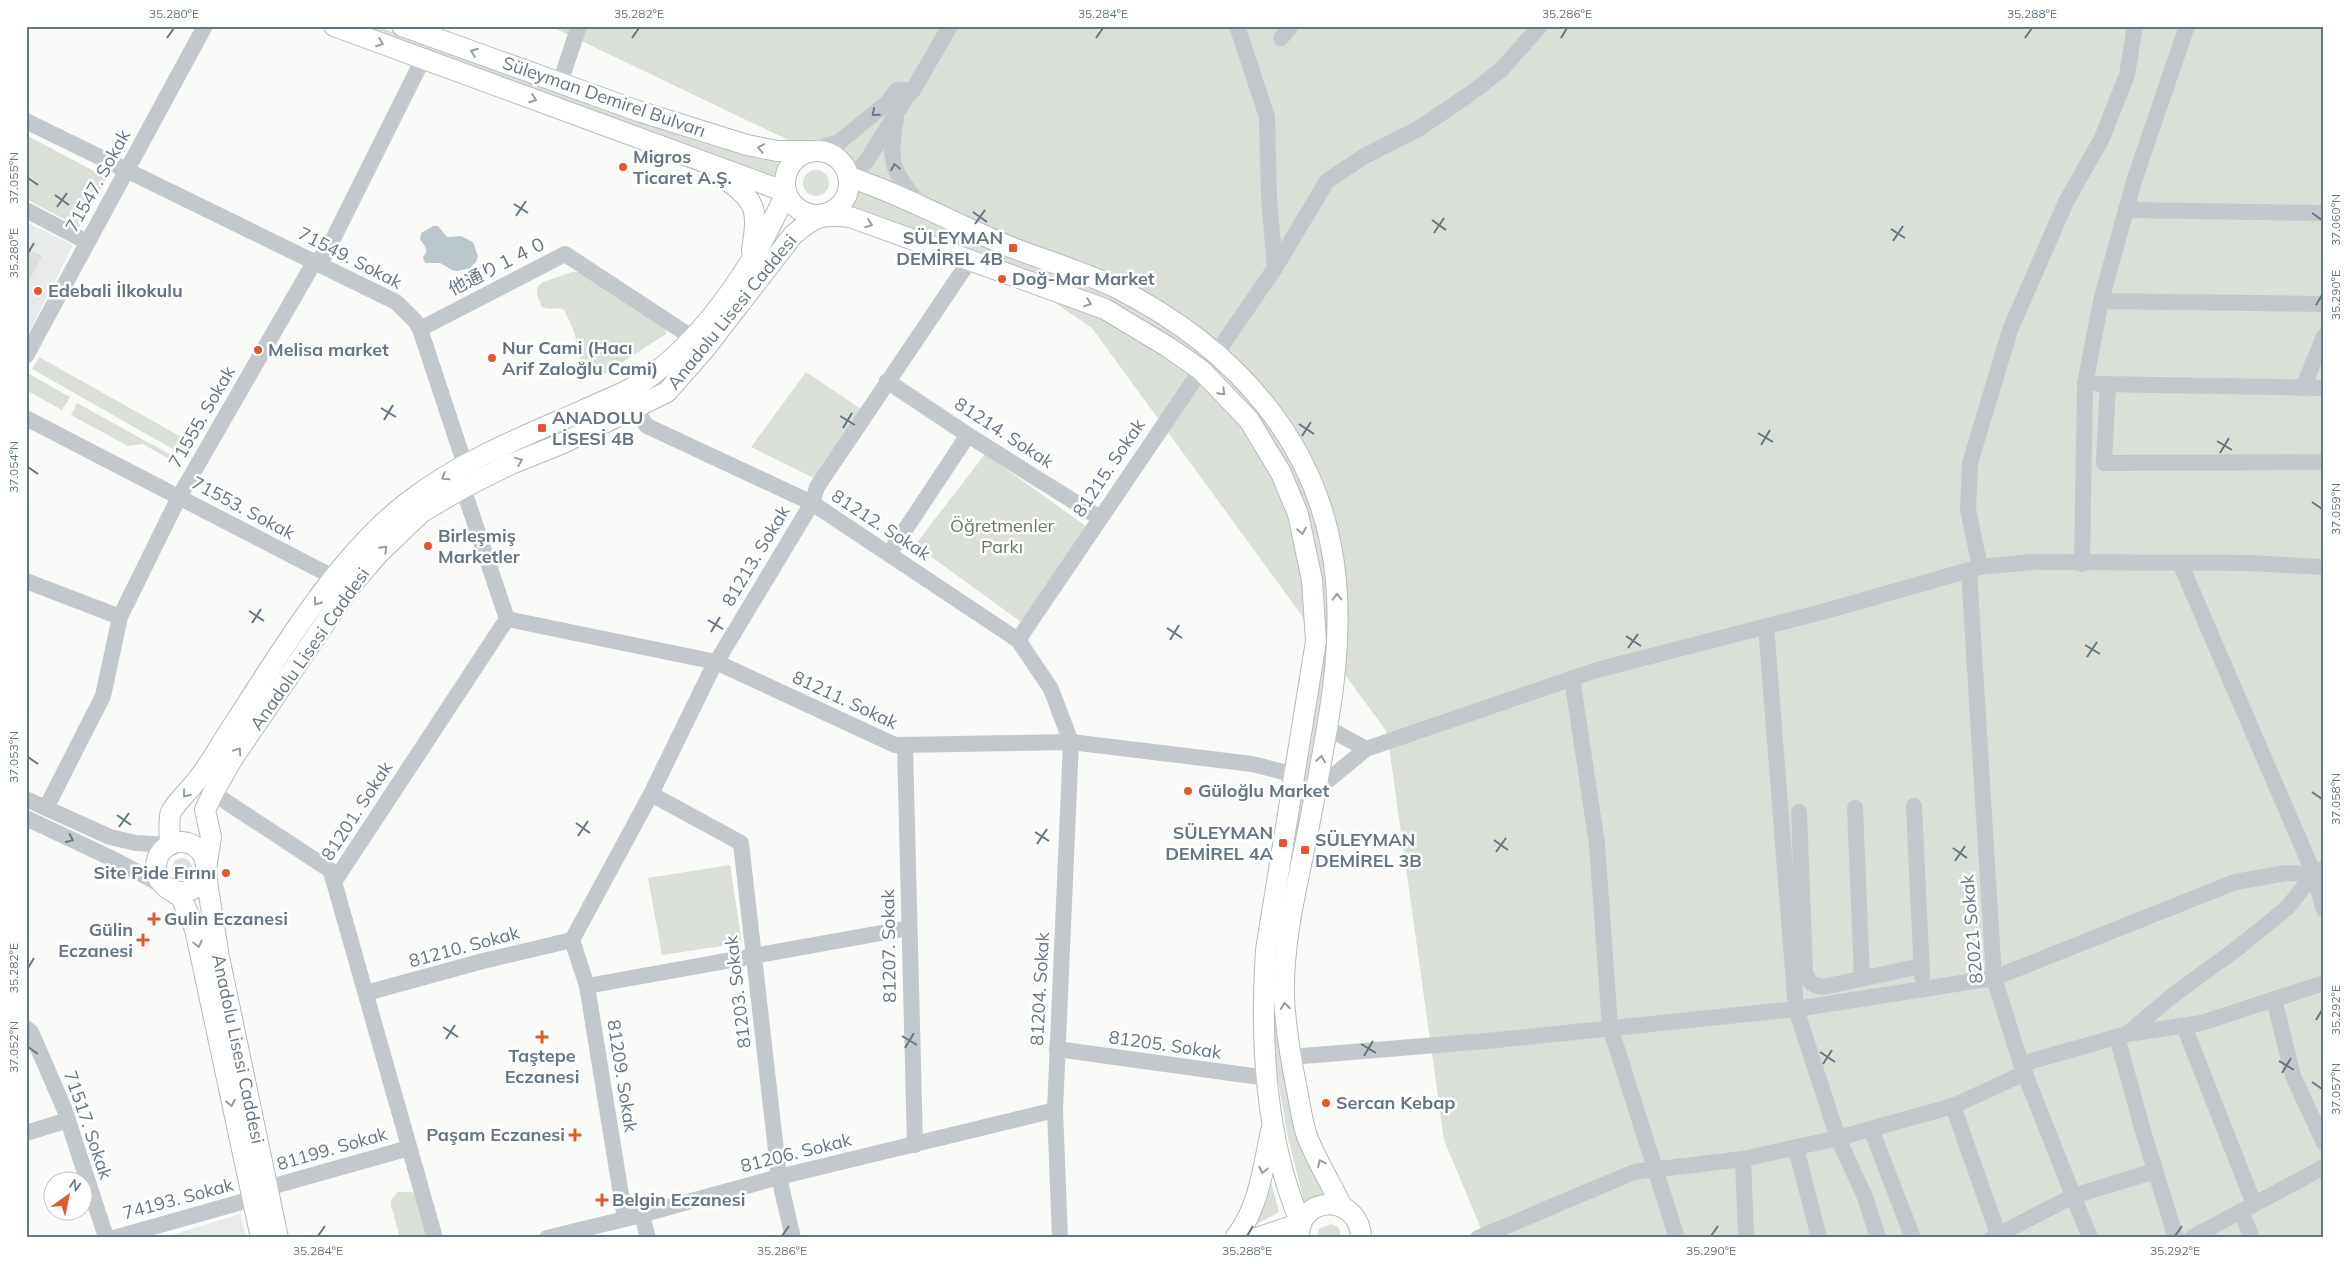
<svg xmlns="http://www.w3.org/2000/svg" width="2350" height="1264" font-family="Mulish,'Noto Sans SC','Noto Sans JP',sans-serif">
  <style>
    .built { fill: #e8e9e9 }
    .green { fill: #dadfd7 }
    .water { fill: #bbc7cb }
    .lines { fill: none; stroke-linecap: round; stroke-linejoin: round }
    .major-casing { stroke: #b5babe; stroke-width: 22 }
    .minor { stroke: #c3c8cc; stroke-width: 16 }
    .major { stroke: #fff; stroke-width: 20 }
    .oneway { stroke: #939fa8 }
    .oneway2 { stroke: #6a7a87 }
    .ticks { fill: none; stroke: #657683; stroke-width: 2 }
    .poi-dot { fill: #e4572e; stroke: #fff; stroke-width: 2 }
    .labels { text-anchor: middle; stroke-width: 5; stroke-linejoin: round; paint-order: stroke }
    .street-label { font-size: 18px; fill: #657683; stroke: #fff }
    .poi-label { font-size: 18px; font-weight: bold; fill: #657683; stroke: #fff; text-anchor: start }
    .park-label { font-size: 18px; fill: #687a64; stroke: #fff }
    .neatline { fill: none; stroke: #657683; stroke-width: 2 }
    .ticks-label { font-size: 12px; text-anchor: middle; fill: #657683 }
  </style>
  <rect width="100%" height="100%" fill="#fafaf8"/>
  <g class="built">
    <path d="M26,222l47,23 -47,93z"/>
    <path d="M240,1214l6,24h-84z"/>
  </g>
  <g class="green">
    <path d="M359,26h17l313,113 56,17 35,7 -7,16 -199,-76z"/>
    <path d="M550,26h1774v1212h-839l-41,-98 -57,-408 -58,-79 -48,295 17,186 27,64 -20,7 -17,-67 -13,-75 -6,-64 52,-357 -229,-314 -110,-75 -135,-48 11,-17 97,47 -69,-48z"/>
    <path d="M26,135l81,43 -28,49 -53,-28z"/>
    <circle cx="816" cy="183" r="13"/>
    <path d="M26,248l16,8 -16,31z"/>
    <path d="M572,272h14l80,54v8l-62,40 -8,1c-20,-13 -16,-20 -21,-40 -2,-8 -7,-17 -11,-25 -7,-4 -14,1 -22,-3l-5,-12v-8l6,-5z"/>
    <path d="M39,357l153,86 -7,13 -153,-87z"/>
    <path d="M806,372l55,37 -45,70 -65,-32z"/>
    <path d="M29,374l41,23 -8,13 -36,-20v-11z"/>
    <path d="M77,403l103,57 -2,4 -35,-20 -15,2 -57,-31z"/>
    <path d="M985,454l101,72 -65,96 -106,-77z"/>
    <circle cx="182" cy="868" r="10"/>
    <path d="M730,865l12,78 -80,12 -14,-77z"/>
    <path d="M1269,1175l10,37 -31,17z"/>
    <path d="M398,1192h14l5,5 14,41h-31l-9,-33v-5z"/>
    <path d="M1331,1224l7,3 4,11h-25l2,-9z"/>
  </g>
  <path class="water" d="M433,226h5l9,11 14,-1 12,6 5,14 -2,6 -6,6 -12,3h-4l-14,-8h-15l-2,-6c7,-7 1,-11 -3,-18l1,-6z"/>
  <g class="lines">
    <g class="major-casing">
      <g id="major">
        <path d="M334,26l452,166"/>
        <path d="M402,26l236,85 109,34 30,6h32"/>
        <circle cx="817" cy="183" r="32"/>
        <path d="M720,175c36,26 39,32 32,75"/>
        <path d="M849,177c57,19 108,48 164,71 34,13 71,24 104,40 118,60 207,157 219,293 7,76 -10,155 -24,229 -11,61 -30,126 -28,189 2,31 7,62 13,91 3,15 5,32 10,46 9,24 24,47 35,71"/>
        <circle cx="181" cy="867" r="25"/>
        <path d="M170,845c0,-9 -2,-25 1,-33 6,-11 19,-22 27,-33 14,-18 25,-39 38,-58 47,-73 106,-171 176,-222 50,-38 108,-61 165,-86 25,-12 53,-21 75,-38 57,-42 107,-118 134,-183"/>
        <path d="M167,888l14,9 14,32 66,309"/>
        <path d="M278,1238l-59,-281 -11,-69 -2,-19 5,-32 -6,-27 8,-17 20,-35 116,-170 30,-35 43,-41 41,-24 48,-24 50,-20 106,-52 37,-42 89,-115c22,-19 29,-21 57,-18l255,92 63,38 33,23 48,50 32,53 17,41 14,66 4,61 -50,309c-6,88 -1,191 35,273"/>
        <path d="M1235,1238c24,-30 28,-70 36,-107"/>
        <path d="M1257,1238l44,-15"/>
        <path d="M1299,1238c-2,-44 61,-45 62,0"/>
      </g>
    </g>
    <g class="minor">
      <path d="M1237,26l30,91 2,81 6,70"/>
      <path d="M1281,38l10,-12"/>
      <path d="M560,83l19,-57"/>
      <path d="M896,120c-9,44 -2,53 25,86"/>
      <path d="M26,121l370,181 19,19 5,8 45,136"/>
      <path d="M809,151l30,-9 48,-39 10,-13h16"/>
      <path d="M849,177l17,-15 41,-66 6,-6 37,-64"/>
      <path d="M26,210l61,32"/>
      <path d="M2126,210l198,3"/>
      <path d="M2101,301l223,3"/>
      <path d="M420,329l145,-75 128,84"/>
      <path d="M1216,354l59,-86 52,-87 36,-24 55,-28 49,-33 34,-26 39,-44"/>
      <path d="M26,356l179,-330"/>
      <path d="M887,381l81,54 132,83"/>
      <path d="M2098,384l226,4"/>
      <path d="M2108,384l-4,79 220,-1"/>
      <path d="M2303,388l21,-52"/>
      <path d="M627,398l20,28 165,77 206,137 33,49 20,53 -16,368 5,128"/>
      <path d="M26,418l309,160"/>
      <path d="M889,554l79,-119"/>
      <path d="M2180,563l134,311 10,36"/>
      <path d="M2082,564l3,-180 16,-83 33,-120 53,-155"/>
      <path d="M1980,567l-12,-57 2,-47 40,-133 56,-128 36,-64 25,-63 8,-49"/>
      <path d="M1969,571l25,407 27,86 69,174"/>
      <path d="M26,581l94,36"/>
      <path d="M507,619l209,43 179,83 176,-3 181,22 43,11"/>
      <path d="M1766,626l30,383 42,129 27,59 13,41"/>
      <path d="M1018,640l183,-270"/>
      <path d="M1572,678l25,166 13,183 67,211"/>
      <path d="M1326,727l40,22"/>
      <path d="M905,746l10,399"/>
      <path d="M1316,790l50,-41 231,-79 225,-58 158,-45 52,-5 216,1 76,4"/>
      <path d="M213,793l117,77 4,12"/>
      <path d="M651,794l90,49 38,334 14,61"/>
      <path d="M26,799l84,38 26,6 34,2"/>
      <path d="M1914,806l8,170"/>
      <path d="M46,808l57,-112 17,-79 59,-120 129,-224 6,-11 11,-7 98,-196"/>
      <path d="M1855,808l7,170"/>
      <path d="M1799,812l6,160c3,10 8,14 18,15l98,-21"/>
      <path d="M26,818l89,42 52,28"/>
      <path d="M572,940l79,-146 60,-123 101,-168 5,-16 153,-227"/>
      <path d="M572,940l15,46 38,233"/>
      <path d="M587,986l322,-58"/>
      <path d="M366,993l117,-32 89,-21"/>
      <path d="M2274,999l19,77 31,67"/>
      <path d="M2184,1026l70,178"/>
      <path d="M26,1028l5,4 33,76 40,123 4,7"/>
      <path d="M2127,1034l45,-38 67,-49 48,-39 27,-34 10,-5"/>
      <path d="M2117,1037l26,94 33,107"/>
      <path d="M1057,1049l210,29"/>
      <path d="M1291,1057l206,-17 299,-31 198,-31 241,-96 51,-9 28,1"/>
      <path d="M2021,1064l106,-30 74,-11 123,-40"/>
      <path d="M1953,1106l45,128"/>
      <path d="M1871,1129l42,109"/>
      <path d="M26,1133l42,-13"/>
      <path d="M1796,1148l23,90"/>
      <path d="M1743,1159l3,79"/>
      <path d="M267,1188l142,-40"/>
      <path d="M2241,1211l11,27"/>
      <path d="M642,1215l6,23"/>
      <path d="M114,1238l138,-39"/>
      <path d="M435,1238l-101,-356 173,-263 -44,-131"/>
      <path d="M547,1238l86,-21 146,-40 276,-67"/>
      <path d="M1478,1238l156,-66 109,-13 95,-21 115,-32 72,-33"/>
      <path d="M1992,1238l81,-42 82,-25"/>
      <path d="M2191,1238l133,-71"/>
    </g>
    <use href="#major" class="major"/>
  </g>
  <defs><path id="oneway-chevron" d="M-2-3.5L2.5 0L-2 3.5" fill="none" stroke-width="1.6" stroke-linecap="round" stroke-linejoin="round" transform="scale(1.25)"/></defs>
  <g class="oneway">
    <use href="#oneway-chevron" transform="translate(380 43) rotate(20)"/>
    <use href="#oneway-chevron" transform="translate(474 52) rotate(-160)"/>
    <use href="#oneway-chevron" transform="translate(533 99) rotate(20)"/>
    <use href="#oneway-chevron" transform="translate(761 148) rotate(-169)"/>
    <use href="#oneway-chevron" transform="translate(869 224) rotate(20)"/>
    <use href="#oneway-chevron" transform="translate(1088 303) rotate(20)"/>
    <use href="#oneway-chevron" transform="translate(1222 392) rotate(46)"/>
    <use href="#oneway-chevron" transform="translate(519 461) rotate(-22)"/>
    <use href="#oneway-chevron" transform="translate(445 477) rotate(147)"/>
    <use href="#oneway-chevron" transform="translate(1302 531) rotate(79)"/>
    <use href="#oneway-chevron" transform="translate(384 549) rotate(-45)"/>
    <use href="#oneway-chevron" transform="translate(1337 597) rotate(-91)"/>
    <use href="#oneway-chevron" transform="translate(317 602) rotate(126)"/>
    <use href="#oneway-chevron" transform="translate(238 751) rotate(-56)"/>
    <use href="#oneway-chevron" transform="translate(1321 759) rotate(-81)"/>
    <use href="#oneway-chevron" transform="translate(186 794) rotate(129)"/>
    <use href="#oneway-chevron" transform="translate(198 944) rotate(77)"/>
    <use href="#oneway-chevron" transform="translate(1285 1006) rotate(-96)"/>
    <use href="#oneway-chevron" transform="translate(231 1103) rotate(79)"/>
    <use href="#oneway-chevron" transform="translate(1321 1163) rotate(-116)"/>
    <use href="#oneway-chevron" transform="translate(1263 1170) rotate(103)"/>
  </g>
  <g class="oneway2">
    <use href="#oneway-chevron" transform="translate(875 113) rotate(140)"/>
    <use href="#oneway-chevron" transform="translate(895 167) rotate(-101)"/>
    <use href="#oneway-chevron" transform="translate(70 839) rotate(25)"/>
  </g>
  <path class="ticks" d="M167,38l7,-10M632,38l7,-10M1096,38l7,-10M1561,38l6,-10M2025,38l7,-10M28,178l10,7M55,195l14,10M514,204l14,9M57,207l10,-14M973,212l14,10M2312,213l10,7M516,216l10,-15M1432,220l14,10M975,224l10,-14M1891,229l14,9M1434,233l10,-15M1893,241l10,-15M28,253l6,-10M2316,305l6,-10M381,408l15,9M840,416l15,9M384,420l9,-15M1299,424l15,10M843,428l9,-15M1758,433l15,9M1302,436l9,-14M2217,441l15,9M1761,445l9,-15M2220,453l9,-15M28,467l10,7M2312,502l10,7M249,611l15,10M708,620l15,9M252,623l9,-14M1167,628l15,10M711,632l9,-15M1626,636l15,10M1170,640l9,-15M2085,645l15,9M1628,648l10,-14M2087,657l10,-15M28,757l10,7M2312,792l10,7M117,815l14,10M576,823l14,10M119,827l10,-14M1035,832l14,9M578,836l10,-15M1494,840l14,10M1037,844l10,-15M1953,848l14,10M1496,852l10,-14M1955,861l10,-15M28,968l6,-10M2316,1020l6,-10M443,1027l15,10M902,1036l15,9M446,1039l9,-14M1361,1044l15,9M28,1047l10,7M905,1048l9,-15M1820,1052l15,10M1364,1056l9,-15M2279,1061l15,9M1823,1064l9,-14M2282,1073l9,-15M2312,1082l10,7M318,1236l7,-10M782,1236l7,-10M1247,1236l6,-10M1711,1236l7,-10M2175,1236l7,-10"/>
  <g class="poi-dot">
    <circle cx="623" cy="167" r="5"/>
    <rect x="1008" y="243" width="10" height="10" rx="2.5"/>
    <circle cx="1002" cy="279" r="5"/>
    <circle cx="38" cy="291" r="5"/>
    <circle cx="258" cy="350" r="5"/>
    <circle cx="492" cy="358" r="5"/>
    <rect x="537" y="423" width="10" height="10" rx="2.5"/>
    <circle cx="428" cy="546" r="5"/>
    <circle cx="1188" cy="791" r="5"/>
    <rect x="1278" y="838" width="10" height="10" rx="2.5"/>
    <rect x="1300" y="845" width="10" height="10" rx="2.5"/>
    <circle cx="226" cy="873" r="5"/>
    <path d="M151.5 911.5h5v5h5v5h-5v5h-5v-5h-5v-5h5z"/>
    <path d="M140.5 932.5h5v5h5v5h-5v5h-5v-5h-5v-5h5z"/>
    <path d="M539.5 1029.5h5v5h5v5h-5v5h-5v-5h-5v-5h5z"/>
    <circle cx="1326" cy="1103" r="5"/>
    <path d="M572.5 1127.5h5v5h5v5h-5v5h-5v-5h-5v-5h5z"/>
    <path d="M599.5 1192.5h5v5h5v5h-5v5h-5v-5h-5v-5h5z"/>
  </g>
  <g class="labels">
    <g class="street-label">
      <text transform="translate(604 97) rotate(19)" y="6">Süleyman Demirel Bulvarı</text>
      <text transform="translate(98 181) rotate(-61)" y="6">71547. Sokak</text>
      <text transform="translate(350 258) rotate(27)" y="6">71549. Sokak</text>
      <text transform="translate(498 266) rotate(-27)" y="6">他通り１４０</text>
      <text transform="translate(732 312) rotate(-51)" y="6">Anadolu Lisesi Caddesi</text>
      <text transform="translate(202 417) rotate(-60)" y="6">71555. Sokak</text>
      <text transform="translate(1004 433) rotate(33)" y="6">81214. Sokak</text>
      <text transform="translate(1109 468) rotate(-56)" y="6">81215. Sokak</text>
      <text transform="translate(243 508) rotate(28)" y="6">71553. Sokak</text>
      <text transform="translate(881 525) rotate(33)" y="6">81212. Sokak</text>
      <text transform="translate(756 556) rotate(-59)" y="6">81213. Sokak</text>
      <text transform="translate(310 649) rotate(-55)" y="6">Anadolu Lisesi Caddesi</text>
      <text transform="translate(845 700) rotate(25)" y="6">81211. Sokak</text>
      <text transform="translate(357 811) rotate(-57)" y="6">81201. Sokak</text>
      <text transform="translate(1972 929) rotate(-95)" y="6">82021 Sokak</text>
      <text transform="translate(889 946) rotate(-91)" y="6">81207. Sokak</text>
      <text transform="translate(464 947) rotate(-15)" y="6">81210. Sokak</text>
      <text transform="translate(1040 989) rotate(-87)" y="6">81204. Sokak</text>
      <text transform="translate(738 992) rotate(-97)" y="6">81203. Sokak</text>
      <text transform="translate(1165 1045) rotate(8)" y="6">81205. Sokak</text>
      <text transform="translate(238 1049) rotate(78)" y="6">Anadolu Lisesi Caddesi</text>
      <text transform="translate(622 1076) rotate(81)" y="6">81209. Sokak</text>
      <text transform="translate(88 1125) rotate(71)" y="6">71517. Sokak</text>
      <text transform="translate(332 1149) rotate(-16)" y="6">81199. Sokak</text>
      <text transform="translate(796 1153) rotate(-14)" y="6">81206. Sokak</text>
      <text transform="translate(178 1199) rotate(-15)" y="6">74193. Sokak</text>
    </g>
    <g class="poi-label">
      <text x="633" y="163">Migros<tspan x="633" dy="21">Ticaret A.Ş.</tspan></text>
      <text x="1003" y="244" text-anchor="end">SÜLEYMAN<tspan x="1003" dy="21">DEMİREL 4B</tspan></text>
      <text x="1012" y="285">Doğ-Mar Market</text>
      <text x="48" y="297">Edebali İlkokulu</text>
      <text x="502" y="354">Nur Cami (Hacı<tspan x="502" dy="21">Arif Zaloğlu Cami)</tspan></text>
      <text x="268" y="356">Melisa market</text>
      <text x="552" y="424">ANADOLU<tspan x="552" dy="21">LİSESİ 4B</tspan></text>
      <text x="438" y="542">Birleşmiş<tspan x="438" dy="21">Marketler</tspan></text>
      <text x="1198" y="797">Güloğlu Market</text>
      <text x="1273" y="839" text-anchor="end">SÜLEYMAN<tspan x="1273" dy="21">DEMİREL 4A</tspan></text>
      <text x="1315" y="846">SÜLEYMAN<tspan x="1315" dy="21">DEMİREL 3B</tspan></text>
      <text x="216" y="879" text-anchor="end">Site Pide Fırını</text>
      <text x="164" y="925">Gulin Eczanesi</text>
      <text x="133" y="936" text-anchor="end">Gülin<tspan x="133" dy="21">Eczanesi</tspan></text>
      <text x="542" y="1062" text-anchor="middle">Taştepe<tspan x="542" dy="21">Eczanesi</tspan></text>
      <text x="1336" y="1109">Sercan Kebap</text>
      <text x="565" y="1141" text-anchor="end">Paşam Eczanesi</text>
      <text x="612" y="1206">Belgin Eczanesi</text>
    </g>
    <g class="park-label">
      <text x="1002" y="532">Öğretmenler<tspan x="1002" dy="21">Parkı</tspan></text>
    </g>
  </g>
  <rect width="2350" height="1264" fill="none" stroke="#ffffff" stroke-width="55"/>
  <g transform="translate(68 1196) rotate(33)"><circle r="24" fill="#ffffff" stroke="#c1c8cd"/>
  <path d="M0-4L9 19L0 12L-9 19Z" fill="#e4572e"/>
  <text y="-8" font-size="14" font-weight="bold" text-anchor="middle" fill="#657683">N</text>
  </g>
  <rect x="28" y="28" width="2294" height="1208" class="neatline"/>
  <g class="ticks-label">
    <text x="174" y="18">35.280°E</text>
    <text x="639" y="18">35.282°E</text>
    <text x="1103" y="18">35.284°E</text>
    <text x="1567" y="18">35.286°E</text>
    <text x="2032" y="18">35.288°E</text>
    <text transform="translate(14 178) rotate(-90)" y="4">37.055°N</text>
    <text transform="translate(2336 220) rotate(-90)" y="4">37.060°N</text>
    <text transform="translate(14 253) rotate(-90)" y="4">35.280°E</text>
    <text transform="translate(2336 295) rotate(-90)" y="4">35.290°E</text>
    <text transform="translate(14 467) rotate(-90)" y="4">37.054°N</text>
    <text transform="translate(2336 509) rotate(-90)" y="4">37.059°N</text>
    <text transform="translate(14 757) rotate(-90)" y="4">37.053°N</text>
    <text transform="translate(2336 799) rotate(-90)" y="4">37.058°N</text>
    <text transform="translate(14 968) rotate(-90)" y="4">35.282°E</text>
    <text transform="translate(2336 1010) rotate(-90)" y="4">35.292°E</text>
    <text transform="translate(14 1047) rotate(-90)" y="4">37.052°N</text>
    <text transform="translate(2336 1089) rotate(-90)" y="4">37.057°N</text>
    <text x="318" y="1255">35.284°E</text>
    <text x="782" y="1255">35.286°E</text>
    <text x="1247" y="1255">35.288°E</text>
    <text x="1711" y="1255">35.290°E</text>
    <text x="2175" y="1255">35.292°E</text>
  </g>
</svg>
